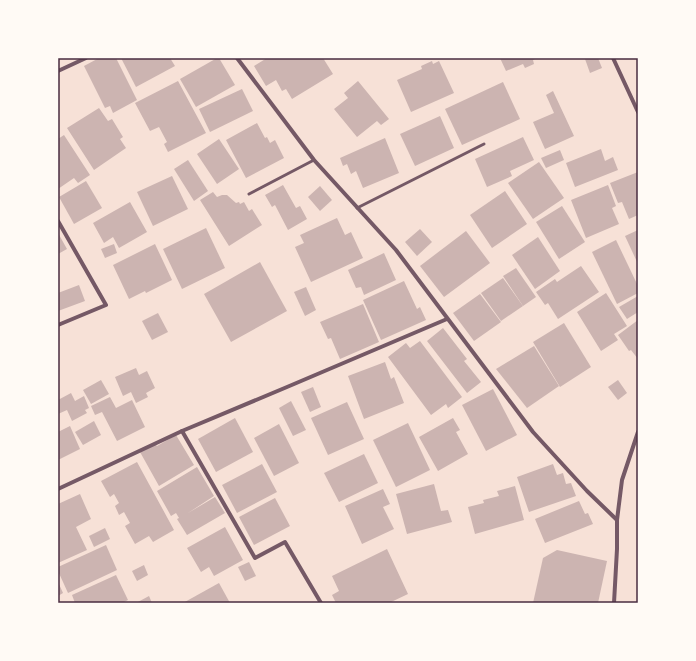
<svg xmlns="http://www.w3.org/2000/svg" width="696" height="661" font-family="Barlow,sans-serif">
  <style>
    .building { fill: #ccb4b1 }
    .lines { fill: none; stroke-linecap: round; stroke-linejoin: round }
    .service { stroke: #755966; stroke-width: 3 }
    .minor { stroke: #755966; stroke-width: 4 }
    .neatline { fill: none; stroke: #4a2c40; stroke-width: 1.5 }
  </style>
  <rect width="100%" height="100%" fill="#f7e1d7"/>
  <g class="building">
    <path d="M99,58h17l21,42 -24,13 -3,-7 -5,2 -21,-42z"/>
    <path d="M121,58h49l5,8 -39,21z"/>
    <path d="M217,58h2l16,27 -39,22 -16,-28z"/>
    <path d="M267,58h56l10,16 -41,25 -6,-10 -4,2 -6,-11 -10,6 -12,-20z"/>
    <path d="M500,58h37l-4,2 1,4 -9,4 -2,-4 -17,7z"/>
    <path d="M588,58h10l4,10 -12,5 -5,-14z"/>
    <path d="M432,61l1,3 6,-3 15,32 -43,19 -14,-32 25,-11 -1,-3z"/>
    <path d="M178,81l28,52 -38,19 -4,-8 3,-2 -8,-15 -9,4 -15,-28z"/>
    <path d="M358,81l31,38 -8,6 -4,-4 -20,16 -23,-28 14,-11 -4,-5z"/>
    <path d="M503,82l17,37 -58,26 -17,-36z"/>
    <path d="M242,89l11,22 -43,21 -11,-23z"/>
    <path d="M553,91l21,45 -29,13 -12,-27 21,-9 -8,-18z"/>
    <path d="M99,108l9,13 4,-2 11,18 -3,2 6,9 -32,22 -27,-42z"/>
    <path d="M440,116l14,32 -39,18 -15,-32z"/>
    <path d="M257,123l8,15 2,-1 3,6 5,-3 9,18 -38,20 -20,-38z"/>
    <path d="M64,135l26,40 -12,8 -4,-5 -16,11v-50z"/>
    <path d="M523,137l11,23 -24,11 2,5 -25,11 -12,-28z"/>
    <path d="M385,138l14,35 -36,15 -7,-17 -5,3 -4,-10 -4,2 -3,-8z"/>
    <path d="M219,139l20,30 -22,15 -20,-30z"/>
    <path d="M601,149l4,12 8,-4 5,13 -43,17 -9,-24z"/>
    <path d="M560,150l4,10 -18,8 -5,-10z"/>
    <path d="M188,160l20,31 -14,10 -20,-32z"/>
    <path d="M539,162l25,36 -31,21 -25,-36z"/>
    <path d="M638,172v43l-9,4 -7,-17 -4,1 -8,-20z"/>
    <path d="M172,176l16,33 -35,17 -16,-34z"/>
    <path d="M86,181l16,27 -28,16 -15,-27z"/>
    <path d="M283,185l13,23 4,-2 7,13 -19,11 -13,-25 -3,2 -7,-12z"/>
    <path d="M608,185l8,21 -4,2 7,16 -33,14 -15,-38z"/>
    <path d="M320,186l12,14 -12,11 -12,-14z"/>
    <path d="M505,191l22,33 -35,24 -22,-33z"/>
    <path d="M213,192l4,5 5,-2h5l9,8 3,-1 1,2 4,-2 5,9 3,-2 10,16 -33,21 -29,-46z"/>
    <path d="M130,202l17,30 -28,16 -6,-11 -9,6 -11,-20z"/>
    <path d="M562,206l23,36 -26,17 -23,-37z"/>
    <path d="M337,218l8,17 6,-3 12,26 -52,24 -16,-35 9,-4 -4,-8z"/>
    <path d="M206,228l19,40 -43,21 -19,-40z"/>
    <path d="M420,229l12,13 -15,14 -12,-14z"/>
    <path d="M638,230v34l-13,-28z"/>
    <path d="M466,231l24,32 -46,34 -24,-31z"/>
    <path d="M58,233l9,16 -9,5z"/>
    <path d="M538,237l22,34 -25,18 -23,-34z"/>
    <path d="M616,240l22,46v7l-21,11 -25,-52z"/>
    <path d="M114,244l3,9 -12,5 -4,-9z"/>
    <path d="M155,244l17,36 -26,13 -1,-2 -16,8 -16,-34z"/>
    <path d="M384,253l12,27 -32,15 -3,-8 -5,1 -8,-18z"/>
    <path d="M260,262l27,49 -56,31 -27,-48z"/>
    <path d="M581,266l18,26 -41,27 -10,-16 -3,2 -9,-13 19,-13 2,3z"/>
    <path d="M516,268l20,29 -13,9 -20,-30z"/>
    <path d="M503,278l20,28 -22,15 -20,-28z"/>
    <path d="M404,281l13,28 3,-2 6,13 -45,20 -18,-40z"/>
    <path d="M79,285l6,16 -27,10v-18z"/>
    <path d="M306,287l10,23 -11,6 -11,-24z"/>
    <path d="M606,293l21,33 -13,8 4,6 -17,11 -24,-39z"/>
    <path d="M480,294l21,28 -27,19 -21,-28z"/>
    <path d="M638,296v16l-11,7 -8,-12z"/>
    <path d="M363,304l16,38 -39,17 -9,-21 -3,1 -8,-17z"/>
    <path d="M158,313l10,19 -16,8 -10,-19z"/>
    <path d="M638,320v39l-7,-9 -2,1 -11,-16z"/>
    <path d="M564,323l27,44 -31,20 -27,-45z"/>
    <path d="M443,328l24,31 -3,2 17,21 -14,11 -40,-52z"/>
    <path d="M420,341l42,56 -14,11 -2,-4 -15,11 -43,-58 18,-14 4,5z"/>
    <path d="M534,346l25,40 -32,22 -31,-39z"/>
    <path d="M385,362l6,17 3,-2 10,26 -40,16 -16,-43z"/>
    <path d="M136,368l3,7 8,-4 8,17 -9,5 2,4 -12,6 -5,-11 -8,4 -8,-19z"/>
    <path d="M101,380l8,14 -18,10 -8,-14z"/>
    <path d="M618,380l9,13 -9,7 -10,-13z"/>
    <path d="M313,387l8,20 -11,5 -9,-20z"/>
    <path d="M493,389l24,46 -31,16 -24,-46z"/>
    <path d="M71,393l4,8 9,-5 5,12 -4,2 2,3 -15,8 -5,-11 -9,4v-14z"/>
    <path d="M110,397l6,11 16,-8 13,27 -28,14 -15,-29 -7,3 -4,-9z"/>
    <path d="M291,401l15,29 -13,6 -14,-28z"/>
    <path d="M347,402l17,37 -36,16 -17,-37z"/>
    <path d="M235,418l18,34 -37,20 -18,-33z"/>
    <path d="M453,418l7,12 -4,2 12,22 -30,17 -19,-34z"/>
    <path d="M94,421l7,14 -18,10 -8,-13z"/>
    <path d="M408,423l22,47 -34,17 -23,-47z"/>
    <path d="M279,424l20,39 -25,13 -20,-38z"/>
    <path d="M70,426l10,23 -22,11v-28z"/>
    <path d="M176,435l18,30 -35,21 -19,-34 15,-8 2,2z"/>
    <path d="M364,454l14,29 -39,19 -15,-29z"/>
    <path d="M137,462l37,68 -21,12 -4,-6 -14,8 -10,-18 5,-3 -6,-11 -5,3 -4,-9 4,-3 -5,-9 -4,3 -9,-16z"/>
    <path d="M262,464l15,28 -40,21 -15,-28z"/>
    <path d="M553,464l4,11 6,-2 3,11 5,-1 5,13 -47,16 -12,-35z"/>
    <path d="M197,467l17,29 -26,17 27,-16 10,16 -38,22 -10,-16 2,-1 -3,-5 -5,3 -14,-25z"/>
    <path d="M434,484l7,27 7,-1 4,12 -45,12 -11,-40z"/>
    <path d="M515,486l9,34 -49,14 -7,-27 16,-4 -1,-3 16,-4 -2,-5z"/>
    <path d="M383,489l7,15 -7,3 11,22 -32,15 -17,-38z"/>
    <path d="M80,494l11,25 -15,8 11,23 -29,13v-59z"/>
    <path d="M275,498l15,28 -36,19 -15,-28z"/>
    <path d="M579,501l6,13 3,-1 5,11 -48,19 -10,-24z"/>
    <path d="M225,527l18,33 -29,16 -5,-9 -8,5 -14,-24z"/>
    <path d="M105,528l5,11 -16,8 -5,-11z"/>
    <path d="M106,545l11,25 -49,23 -10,-22v-4z"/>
    <path d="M387,549l21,45 -19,9h-53l-4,-8 7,-4 -7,-15z"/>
    <path d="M557,550l50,11 -9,42h-65l10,-45z"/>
    <path d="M249,562l7,14 -11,5 -7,-14z"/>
    <path d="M144,565l4,10 -11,6 -5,-10z"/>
    <path d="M116,575l12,25 -6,3h-47l-3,-8z"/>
    <path d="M58,582l5,11 -5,3z"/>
    <path d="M219,583l11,20h-47z"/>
    <path d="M149,596l3,7h-16z"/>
  </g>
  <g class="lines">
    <g class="service">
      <path d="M249,194l65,-34"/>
      <path d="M357,208l127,-64"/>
    </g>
    <g class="minor">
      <path d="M237,58l77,102 82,90 137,182 54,59 30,29"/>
      <path d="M613,58l25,54"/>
      <path d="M58,71l28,-13"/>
      <path d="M58,221l48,84 -48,20"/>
      <path d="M182,431l73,127 30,-16 36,61"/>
      <path d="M58,489l124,-58 105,-44 160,-68"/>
      <path d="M614,603l3,-54v-29l5,-40 16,-48"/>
    </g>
  </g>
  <rect width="696" height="661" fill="none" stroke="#fffaf5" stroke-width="118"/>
  <rect x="59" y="59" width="578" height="543" class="neatline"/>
</svg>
